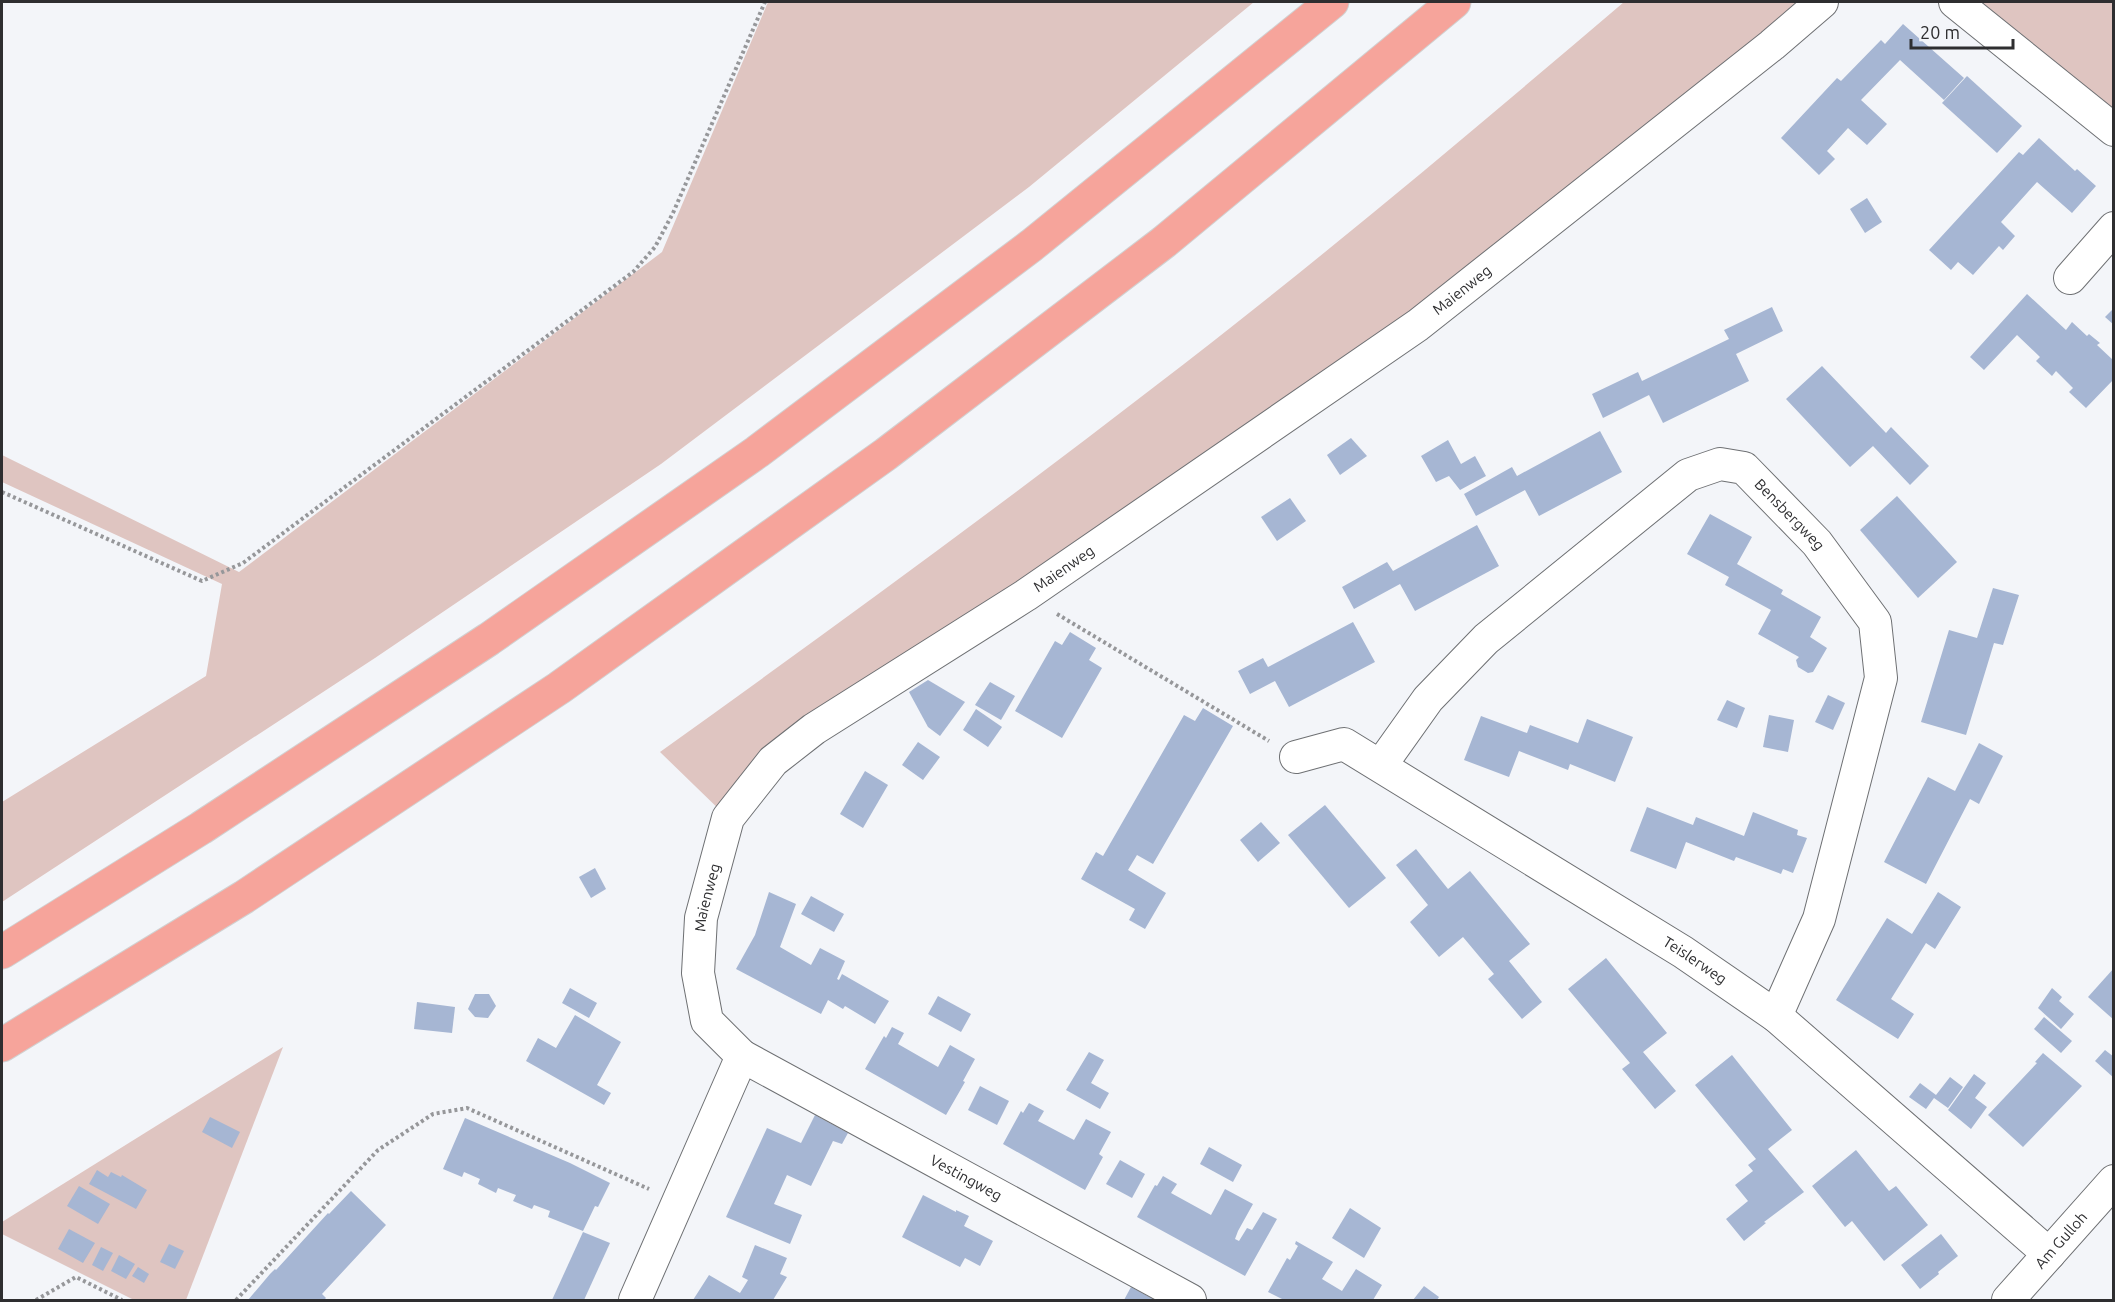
<svg xmlns="http://www.w3.org/2000/svg" width="2115" height="1302" font-family="Ubuntu,sans-serif">
  <style>
    .green { fill: #dfc5c1 }
    .building { fill: #a6b6d3 }
    .lines { fill: none; stroke-linecap: round; stroke-linejoin: round }
    .street-casing { stroke: #6e7073; stroke-width: 34 }
    .highway-casing { stroke: #d1d1d1; stroke-width: 35 }
    .path { stroke: #96979a; stroke-width: 4; stroke-dasharray: 3 3; stroke-linecap: butt }
    .street { stroke: #fff; stroke-width: 32 }
    .highway { stroke: #f6a49b; stroke-width: 33 }
    .labels { text-anchor: middle; stroke-width: 6; stroke-linejoin: round; paint-order: stroke }
    .street-label { font-size: 15px; fill: #2e2e30; stroke: #f3f5f9 }
  </style>
  <rect width="100%" height="100%" fill="#f3f5f9"/>
  <g class="green">
    <path d="M768,2h486l-225,185 -368,277 -286,194 -373,244v-100l204,-126 16,-92 -220,-102v-27l237,117 423,-320z"/>
    <path d="M1624,2h198l-404,323 -604,404 -86,89 -68,-66c166,-119 332,-240 494,-365 161,-123 316,-254 470,-385z"/>
    <path d="M1955,2h158v128z"/>
    <path d="M283,1047l-97,253h-52l-132,-66v-12z"/>
  </g>
  <g class="building">
    <path d="M1903,24l61,54 -20,22 -44,-40 -39,40 26,24 -20,21 -19,-17 -21,23 8,8 -16,16 -38,-37 56,-60 4,3 40,-41 4,4z"/>
    <path d="M1967,76l55,50 -25,27 -55,-50z"/>
    <path d="M2039,138l36,33 2,-2 19,17 -24,27 -35,-31 -36,40 14,14 -12,14 -4,-4 -26,29 -15,-13 -7,8 -22,-20 90,-98 4,3z"/>
    <path d="M1867,198l15,24 -17,11 -15,-24z"/>
    <path d="M2027,294l39,36 6,-8 15,14 2,-2 11,9 -3,2 17,16v18l-28,29 -17,-16 4,-4 -17,-17 -4,5 -16,-15 4,-4 -23,-22 -33,35 -14,-13z"/>
    <path d="M1772,307l11,24 -47,23 13,27 -86,42 -14,-28 -46,23 -11,-24 46,-22 4,9 87,-42 -5,-9z"/>
    <path d="M2114,308v17l-9,-8z"/>
    <path d="M1822,366l64,67 5,-6 38,39 -19,19 -37,-39 -23,21 -64,-68z"/>
    <path d="M1600,431l22,41 -83,44 -14,-26 -49,26 -12,-22 48,-27 5,9z"/>
    <path d="M1351,438l16,18 -27,19 -13,-20z"/>
    <path d="M1448,440l13,24 14,-8 11,20 -26,14 -11,-14 -13,6 -15,-26z"/>
    <path d="M1897,496l60,66 -39,36 -58,-68z"/>
    <path d="M1290,498l16,23 -29,20 -16,-24z"/>
    <path d="M1710,514l42,23 -15,27 46,26 -2,4 40,23 -11,20 17,11 -14,24 -5,1 -10,-6 -2,-7 3,-3 -41,-23 13,-24 -46,-25 4,-8 -42,-23z"/>
    <path d="M1477,525l22,41 -84,45 -15,-27 -46,25 -12,-22 45,-25 6,9z"/>
    <path d="M1993,588l26,7 -16,50 -9,-2 -28,92 -45,-13 28,-92 28,8z"/>
    <path d="M1353,622l22,40 -86,45 -14,-26 -25,13 -12,-23 25,-13 5,9z"/>
    <path d="M1070,632l26,16 -7,12 13,8 -40,70 -47,-27 40,-70 7,4z"/>
    <path d="M928,680l37,22 -25,34 -12,-9 -19,-35z"/>
    <path d="M990,682l25,14 -14,24 -26,-15z"/>
    <path d="M1828,695l17,8 -12,27 -18,-8z"/>
    <path d="M1727,700l18,8 -8,20 -20,-8z"/>
    <path d="M1203,708l30,18 -80,138 -16,-9 -9,15 38,23 -21,36 -16,-9 6,-11 -54,-30 15,-27 7,4 81,-141 11,6z"/>
    <path d="M976,709l26,18 -14,20 -25,-17z"/>
    <path d="M1769,715l25,5 -6,32 -25,-5z"/>
    <path d="M1481,716l46,17 3,-8 48,18 9,-24 46,18 -18,45 -45,-18 -2,6 -49,-19 -10,26 -45,-17z"/>
    <path d="M918,742l22,15 -17,23 -21,-15z"/>
    <path d="M1979,743l24,13 -24,48 -9,-5 -44,85 -42,-22 44,-85 27,14z"/>
    <path d="M865,771l23,14 -25,43 -23,-14z"/>
    <path d="M1325,805l61,73 -37,30 -61,-73z"/>
    <path d="M1647,807l46,18 3,-8 48,19 9,-24 45,18 -1,5 10,3 -14,35 -10,-4 -2,5 -45,-17 -2,4 -48,-19 -10,27 -46,-18z"/>
    <path d="M1261,822l19,21 -22,19 -18,-22z"/>
    <path d="M1416,849l32,40 22,-18 60,73 -21,17 33,41 -20,17 -34,-40 6,-5 -31,-37 -24,20 -29,-35 18,-17 -32,-40z"/>
    <path d="M595,868l11,21 -15,9 -12,-21z"/>
    <path d="M769,892l27,12 -16,43 31,18 9,-17 25,13 -8,18 2,1 3,-6 47,27 -14,23 -30,-18 -2,3 -15,-9 -7,14 -85,-45 19,-34z"/>
    <path d="M1938,892l23,15 -26,42 -9,-6 -35,56 23,15 -16,25 -62,-39 51,-82 25,16z"/>
    <path d="M811,896l33,18 -10,18 -33,-18z"/>
    <path d="M1606,958l61,75 -24,19 33,39 -21,18 -33,-40 8,-6 -62,-74z"/>
    <path d="M2114,968v52l-26,-23z"/>
    <path d="M570,988l27,15 -8,15 -27,-15z"/>
    <path d="M2052,988l10,9 -3,4 15,13 -13,15 -23,-21z"/>
    <path d="M475,994h14l7,12 -8,12 -13,-1 -7,-8z"/>
    <path d="M938,996l33,18 -10,18 -33,-18z"/>
    <path d="M417,1002l38,5 -3,26 -38,-4z"/>
    <path d="M575,1015l46,27 -24,43 14,8 -7,12 -78,-44 12,-23 18,10z"/>
    <path d="M2044,1017l28,24 -11,12 -27,-24z"/>
    <path d="M892,1027l12,6 -6,11 40,23 12,-22 25,14 -12,22 2,1 -19,33 -81,-46 19,-33 2,2z"/>
    <path d="M2105,1050l9,7v21l-19,-17z"/>
    <path d="M1089,1052l15,8 -13,23 18,10 -9,16 -34,-19z"/>
    <path d="M2043,1053l39,33 -59,61 -35,-32 49,-52 -2,-1z"/>
    <path d="M1732,1055l60,75 -24,19 36,43 -40,30 2,1 -22,18 -18,-22 22,-18 -13,-16 18,-14 -5,-6 8,-6 -61,-74z"/>
    <path d="M1974,1074l12,9 -11,15 12,9 -16,22 -23,-19z"/>
    <path d="M1950,1077l13,10 -15,21 -14,-10 -8,11 -17,-12 11,-14 16,12z"/>
    <path d="M980,1086l29,15 -12,24 -29,-15z"/>
    <path d="M1029,1103l15,8 -6,10 36,19 12,-21 25,13 -12,22 4,3 -18,33 -82,-46 18,-33 2,2z"/>
    <path d="M815,1115l33,18 -6,11 -9,-3 -22,45 -24,-11 -13,29 28,11 -12,29 -64,-27 41,-89 34,15z"/>
    <path d="M210,1117l30,15 -8,16 -30,-16z"/>
    <path d="M465,1118l105,45 40,20 -12,24 -3,-1 -12,25 -35,-14 2,-6 -16,-6 -2,4 -19,-8 3,-6 -18,-7 -2,5 -18,-9 2,-5 -16,-7 -2,5 -19,-8z"/>
    <path d="M1209,1147l33,18 -9,17 -33,-18z"/>
    <path d="M1856,1150l33,41 7,-5 32,39 -44,36 -32,-40 -7,6 -33,-41z"/>
    <path d="M1120,1160l25,14 -13,24 -26,-14z"/>
    <path d="M97,1170l11,7 3,-5 10,5 1,-2 25,15 -11,19 -47,-25z"/>
    <path d="M1163,1176l14,8 -6,9 40,22 14,-26 28,15 -15,27 -3,8 4,2 8,-13 5,2 11,-18 14,7 -32,57 -108,-59 18,-32 2,1z"/>
    <path d="M79,1186l31,18 -12,20 -31,-18z"/>
    <path d="M351,1191l35,34 -64,69 4,4 -2,2h-76l22,-26 5,-5 1,1 52,-57 1,1z"/>
    <path d="M923,1195l33,17v-2l13,6 -5,10 29,15 -13,25 -15,-8 -5,9 -58,-30z"/>
    <path d="M1350,1208l31,20 -17,30 -32,-20z"/>
    <path d="M69,1229l26,14 -12,20 -25,-14z"/>
    <path d="M583,1232l27,11 -26,57h-32z"/>
    <path d="M1941,1234l17,22 -20,16 1,2 -19,15 -19,-24z"/>
    <path d="M1296,1241l37,21 -11,17 20,12 14,-22 26,16 -9,15h-89l-16,-8 19,-34 3,2 8,-14 -3,-2z"/>
    <path d="M169,1244l15,7 -9,18 -15,-7z"/>
    <path d="M755,1245l32,13 -7,16 7,3 -14,23h-80l16,-25 31,18 8,-13 -6,-3z"/>
    <path d="M101,1247l12,6 -10,18 -11,-6z"/>
    <path d="M119,1255l16,9 -9,15 -15,-8z"/>
    <path d="M138,1267l11,7 -5,9 -12,-7z"/>
    <path d="M1424,1286l15,11 -2,3h-24z"/>
    <path d="M1131,1287l24,13h-31z"/>
  </g>
  <g class="lines">
    <g class="street-casing">
      <g id="street">
        <path d="M1955,2l159,128"/>
        <path d="M2070,278l44,-50"/>
        <path id="s1" d="M1296,757l48,-13 339,208 93,64 273,238"/>
        <path id="s2" d="M1381,765l47,-66 58,-60 202,-164 32,-11 24,4 73,75 58,79 6,56 -62,241 -43,97"/>
        <path id="s3" d="M742,1056l448,244"/>
        <path id="s4" d="M635,1300l107,-244 -35,-35 -9,-48 3,-55 27,-100 45,-57 41,-32 212,-134 392,-270 354,-280 50,-43"/>
        <path id="s5" d="M2008,1300l106,-119"/>
      </g>
    </g>
    <g class="highway-casing">
      <g id="highway">
        <path d="M2,952l199,-124 288,-189 268,-187 275,-207 300,-243"/>
        <path d="M2,1045l242,-148 315,-209 327,-234 278,-212 290,-240"/>
      </g>
    </g>
    <g class="path">
      <path d="M2,492l200,89 41,-18 390,-291 22,-25 18,-34 92,-211"/>
      <path d="M1057,614l212,127"/>
      <path d="M36,1300l40,-23 46,23"/>
      <path d="M236,1300l142,-150 55,-36 34,-6 182,81"/>
    </g>
    <use href="#street" class="street"/>
    <use href="#highway" class="highway"/>
  </g>
  <g class="labels">
    <g class="street-label">
      <text dy="5" stroke="none"><textPath href="#s4" startOffset="1431">Maienweg</textPath></text>
      <text dy="5" stroke="none"><textPath href="#s2" startOffset="548">Bensbergweg</textPath></text>
      <text dy="5" stroke="none"><textPath href="#s4" startOffset="945">Maienweg</textPath></text>
      <text dy="5" stroke="none"><textPath href="#s4" startOffset="441">Maienweg</textPath></text>
      <text dy="5" stroke="none"><textPath href="#s1" startOffset="462">Teislerweg</textPath></text>
      <text dy="5" stroke="none"><textPath href="#s3" startOffset="255">Vestingweg</textPath></text>
      <text dy="5" stroke="none"><textPath href="#s5" startOffset="80">Am Gulloh</textPath></text>
    </g>
  </g>
  <rect width="2115" height="1302" fill="none" stroke="#2e2e30" stroke-width="6"/>
  <path d="M1911 39v9h102v-9" fill="none" stroke="#2e2e30" stroke-width="3"/>
  <text x="1920" y="39" font-size="18" fill="#2e2e30" stroke="#f3f5f9" stroke-width="4.5" paint-order="stroke">20 m</text>
</svg>
